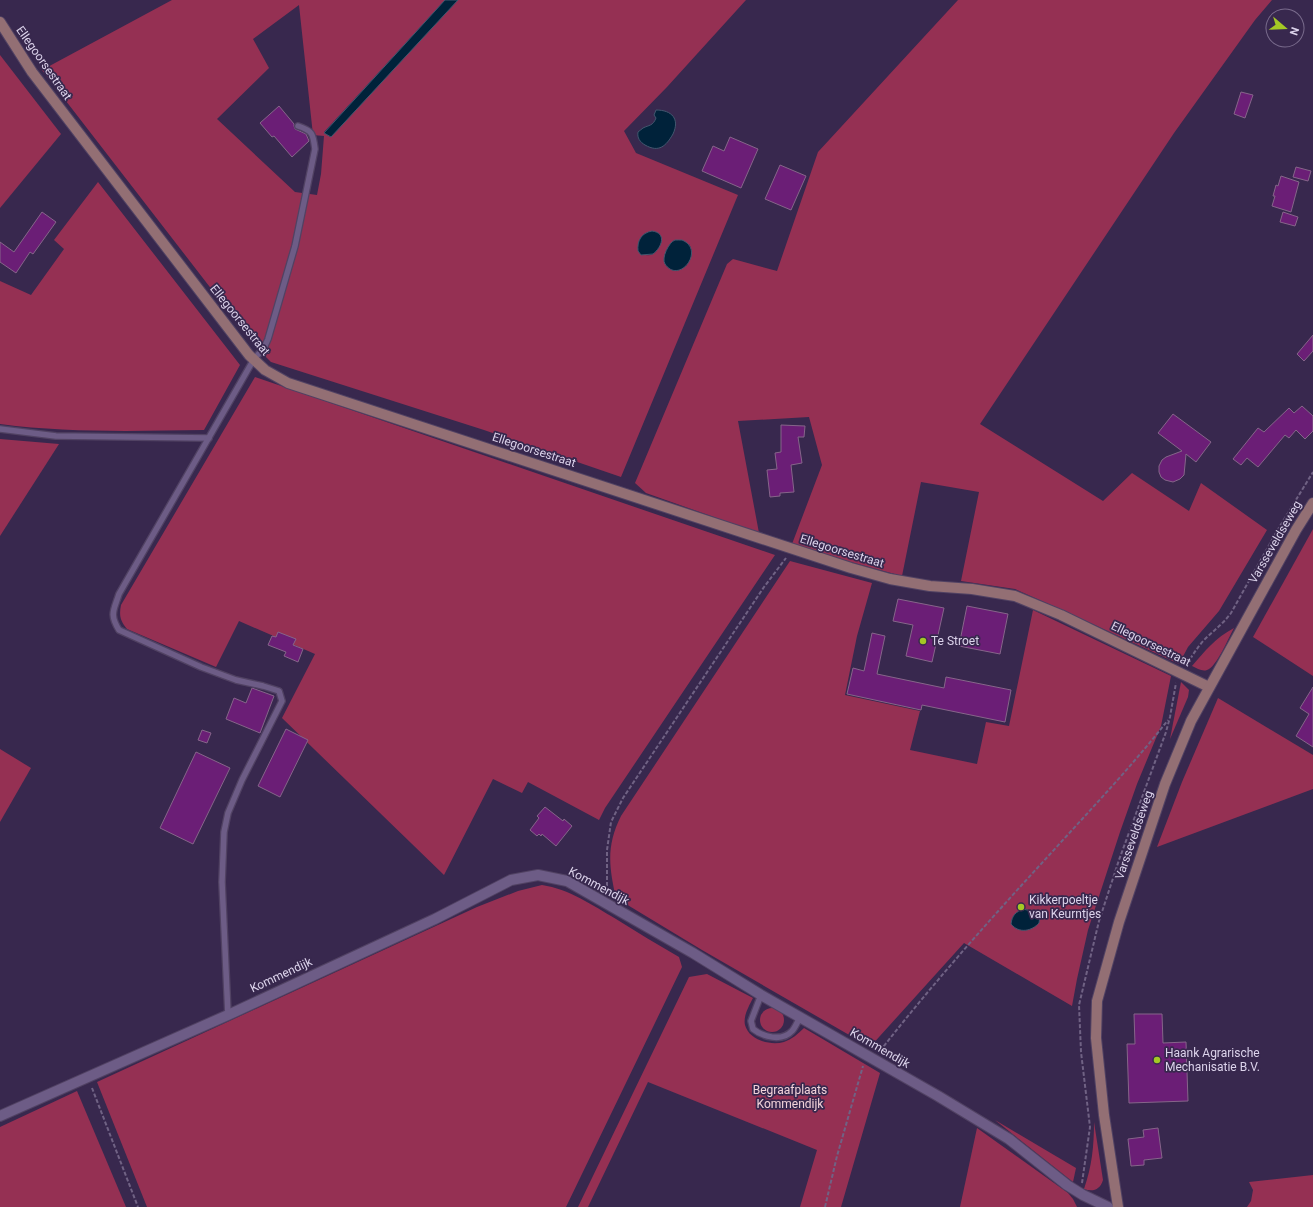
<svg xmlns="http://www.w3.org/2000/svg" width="1313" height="1207" font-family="Roboto,sans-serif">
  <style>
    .green { fill: #953053; fill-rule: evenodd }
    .water { fill: #00223a; stroke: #42576f }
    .building { fill: #6b1e76; stroke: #86658a }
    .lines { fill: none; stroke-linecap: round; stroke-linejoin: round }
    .lane-casing { stroke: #514263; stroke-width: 8 }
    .street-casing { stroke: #514263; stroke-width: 12 }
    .secondary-casing { stroke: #514263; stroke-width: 12 }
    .path { stroke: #706284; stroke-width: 2; stroke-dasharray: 4 2; stroke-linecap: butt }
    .lane { stroke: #6d5c86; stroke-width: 5.5 }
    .street { stroke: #6d5c86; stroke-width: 10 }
    .secondary { stroke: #936f74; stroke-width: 10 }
    .poi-dot { fill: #a4c825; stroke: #38284e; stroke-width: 1.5 }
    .labels { text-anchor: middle; stroke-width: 3.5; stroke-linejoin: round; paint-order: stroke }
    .street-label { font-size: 12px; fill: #dcd3eb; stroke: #38284e }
    .poi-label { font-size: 12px; fill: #dcd3eb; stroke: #38284e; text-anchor: start }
    .park-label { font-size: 12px; fill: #f2d2d9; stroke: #38284e }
  </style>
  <rect width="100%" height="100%" fill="#38284e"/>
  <g class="green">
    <path d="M172,0h273l-121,132 6,5 128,-137h288l-79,87 -43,44 12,22 102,42 -117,282 -137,-47 -213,-68 -14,-14 -215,-278zM299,5l14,130 11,1 -3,38 -4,21 -22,-3 -78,-73 52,-51 -16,-29zM638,242h23c-4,12 -11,18 -23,9zM671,244h18c5,7 1,14 -3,22l-21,-13z"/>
    <path d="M958,0h314l-17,20 -81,113 -194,291 123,77 29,-28 57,38 12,-28 66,47 -48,81 -31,36 -9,17 -108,-50 -56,-25 -54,-8 18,-89 -58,-10 -19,94 -55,-15 -55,-17 30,-79 -13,-48 -71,4 21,112 -113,-40 -11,-10 92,-219 6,-5 44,12 41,-119z"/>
    <path d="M0,55l61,79 -61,74z"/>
    <path d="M98,182l142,183 -36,65c-68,1 -137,3 -204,-6v-143l31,14 33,-46 -10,-9z"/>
    <path d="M255,377l520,178 -170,253 -6,12 -71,-38 -6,11 -29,-14 -49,96 -162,-157 33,-64 -76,-33 -23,46 -89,-38c-7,-8 -8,-14 -6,-24z"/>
    <path d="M0,439l59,5 -59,92z"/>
    <path d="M1313,529v147l-60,-39z"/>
    <path d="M790,561l82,22 -15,53 -12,59 75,16 -10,39 67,14 9,-42 23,4 24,-116 138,66 -10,50 -24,58 -17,48 -32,98 -11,49 -5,27 -108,-63 -94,104 -168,-97 -86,-52c-7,-31 -10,-52 5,-82zM1026,909l9,3 -10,18 -11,-3z"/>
    <path d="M1234,628c-5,9 -18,40 -27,42 -5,2 -10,-2 -15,-4 13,-15 23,-28 42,-38z"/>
    <path d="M1181,682l8,8 -1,7 -18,42z"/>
    <path d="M1218,698l95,57v34l-156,58 25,-65z"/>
    <path d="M0,749l31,19 -31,54z"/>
    <path d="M542,885c27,4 50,20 74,34 21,13 42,26 63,38l3,10 -116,240h-419l-50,-125 380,-175 41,-16z"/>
    <path d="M707,974l46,24c-4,8 -10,18 -8,27 4,15 25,21 39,17 8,-3 14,-8 20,-14l76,45 -39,134h-41l17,-57 -169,-68 -60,125h-10l111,-230z"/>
    <circle cx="772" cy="1020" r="12"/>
    <path d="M77,1091l49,116h-126v-80z"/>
    <path d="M995,1120l81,48 -3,14z"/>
    <path d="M1094,1122l9,58c-3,10 -10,12 -19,9 8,-23 10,-43 10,-67z"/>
    <path d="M977,1128l91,65 5,6 4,8h-117z"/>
    <path d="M1313,1175v32h-66l4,-6 2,-11 -4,-8z"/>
  </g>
  <g class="water">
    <path d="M445,0h13l-127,137 -7,-4z"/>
    <path d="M656,110c16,0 24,9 17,24 -7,12 -14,19 -28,11 -5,-3 -8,-7 -7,-13 2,-1 3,-3 5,-4 6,-3 10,-2 13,-10l-2,-3z"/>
    <path d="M652,231c15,2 10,16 1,23l-12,1 -3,-4c-1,-10 3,-18 14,-20z"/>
    <path d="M682,240c24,10 -3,45 -17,24 -4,-6 4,-22 10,-24 2,0 5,0 7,0z"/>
    <path d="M1023,909l12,3 5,4 -1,7c-7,8 -20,11 -28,1 1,-9 5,-12 12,-15z"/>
  </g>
  <g class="building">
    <path d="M1241,92l12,3 -8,23 -11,-4z"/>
    <path d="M279,106l15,18v2l1,3 11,5 3,7 -17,16 -18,-21 -2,1 -12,-14z"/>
    <path d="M730,137l28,12 -17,39 -39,-17 11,-25 11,5z"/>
    <path d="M780,165l26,11 -15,34 -26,-11z"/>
    <path d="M1296,167l15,4 -3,10 -15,-4z"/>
    <path d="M1281,176l18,6 -8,30 -19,-6 3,-10h-2l3,-11 2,1z"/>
    <path d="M42,212l14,10 -23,32 -3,-2 -14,21 -16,-11v-20l14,10z"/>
    <path d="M1283,212l15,5 -3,9 -15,-4z"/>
    <path d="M1313,335v16l-9,10 -7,-7z"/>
    <path d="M1302,406l11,10v15l-8,8 -9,-9 -7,8 -4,-3 -27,32 -11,-9 -6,7 -8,-6 25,-31 6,4 25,-24 5,5z"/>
    <path d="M1173,414l38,28 -15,20 -10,-8 -2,21 -4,4 -7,3 -8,-2 -4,-3 -2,-5v-6l3,-6 4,-3 16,-6 -24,-18z"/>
    <path d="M781,425l24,1 -1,11h-6l4,26 -11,2 3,27 -14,1v3l-10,1 -3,-27 10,-1 -2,-16 6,-1z"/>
    <path d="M898,599l46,9 -12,54 -26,-6 7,-31 -20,-4z"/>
    <path d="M967,606l41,8 -8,40 -41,-8z"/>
    <path d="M278,632l18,7 -3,6 10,4 -5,13 -14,-6 2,-4 -18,-7 4,-9 4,1z"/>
    <path d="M872,633l13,3 -8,38 67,14 2,-11 65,13 -6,32 -83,-17 -1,5 -74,-16 6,-26 11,3z"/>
    <path d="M1313,687v60l-17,-11 13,-22 -9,-6z"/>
    <path d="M252,688l22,8 -14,37 -34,-14 8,-21 12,5z"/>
    <path d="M286,729l22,11 -28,57 -22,-11z"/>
    <path d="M202,730l9,3 -4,10 -9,-3z"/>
    <path d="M196,752l34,16 -37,76 -33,-16z"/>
    <path d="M545,807l18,14 1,-2 8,7 -16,20 -14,-12 -1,2 -2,-2 -2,2 -7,-6 9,-12 -2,-2z"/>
    <path d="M1134,1014h28l1,29 23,-1 2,59 -59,2 -2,-59h8z"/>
    <path d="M1158,1128l4,30 -18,2v5l-13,1 -3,-27 16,-2 -1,-7z"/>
  </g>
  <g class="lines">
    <g class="lane-casing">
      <g id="lane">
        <path d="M0,429l56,7 153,2"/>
        <path d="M761,995l-10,26 2,8c10,8 29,13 39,2 3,-3 6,-10 8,-14"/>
        <path d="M228,1015l-6,-133 2,-50 4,-19 14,-33 40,-79 -3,-10 -16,-5 -27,-6 -35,-13 -82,-37c-10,-16 -5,-20 0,-36l135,-235 10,-11 4,-9 27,-93 20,-97c-2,-15 -2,-18 -17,-23"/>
      </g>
    </g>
    <g class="street-casing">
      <path id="street" d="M0,1116l228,-101 207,-96 76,-39 27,-5 29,6 126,72 68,42 177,101 71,43 58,46 16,10 25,12"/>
    </g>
    <g class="secondary-casing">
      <g id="secondary">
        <path d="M0,22l32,50 217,283 16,15 23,13 563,185 39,11 40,7 42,3 43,7 46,19 148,72"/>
        <path d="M1118,1207l-14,-92 -8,-77 1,-37 22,-79 46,-138 26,-63 105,-191 17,-27"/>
      </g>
    </g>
    <g class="path">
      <path d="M1187,664c5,-8 10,-16 17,-24 9,-9 19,-16 27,-27l46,-82 36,-59"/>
      <path d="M607,892v-42l4,-28 12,-24 141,-211 22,-29"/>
      <path d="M880,1051c54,-69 113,-135 172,-199 40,-44 80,-86 116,-132"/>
      <path d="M92,1088l46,119"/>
      <path d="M1082,1183l8,-56 -9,-75 -2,-47 20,-84 20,-61 47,-128 4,-15 6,-34"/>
      <path d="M825,1207l12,-51 26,-90"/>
    </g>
    <use href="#lane" class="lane"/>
    <use href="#street" class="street"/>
    <use href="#secondary" class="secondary"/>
  </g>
  <g class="poi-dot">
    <circle cx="923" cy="641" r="4"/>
    <circle cx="1021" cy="907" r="4"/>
    <circle cx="1157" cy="1060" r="4"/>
  </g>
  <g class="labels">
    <g class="street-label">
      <text transform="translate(44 63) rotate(55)" y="4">Ellegoorsestraat</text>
      <text transform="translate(240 320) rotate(51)" y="4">Ellegoorsestraat</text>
      <text transform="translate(534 450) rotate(18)" y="4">Ellegoorsestraat</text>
      <text transform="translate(1275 542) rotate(-60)" y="4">Varsseveldseweg</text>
      <text transform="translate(842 551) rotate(17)" y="4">Ellegoorsestraat</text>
      <text transform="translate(1151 644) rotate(26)" y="4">Ellegoorsestraat</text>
      <text transform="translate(1134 835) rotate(-71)" y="4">Varsseveldseweg</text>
      <text transform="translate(599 886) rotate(28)" y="4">Kommendijk</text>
      <text transform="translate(281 975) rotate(-25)" y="4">Kommendijk</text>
      <text transform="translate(880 1048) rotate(30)" y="4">Kommendijk</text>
    </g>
    <g class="poi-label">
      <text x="931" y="645">Te Stroet</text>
      <text x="1029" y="904">Kikkerpoeltje<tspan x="1029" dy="14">van Keurntjes</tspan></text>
      <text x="1165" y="1057">Haank Agrarische<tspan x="1165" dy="14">Mechanisatie B.V.</tspan></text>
    </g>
    <g class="park-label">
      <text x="790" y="1094">Begraafplaats<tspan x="790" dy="14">Kommendijk</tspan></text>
    </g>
  </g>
  <g transform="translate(1285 28) rotate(109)"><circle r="19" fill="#38284e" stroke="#7a6c8d"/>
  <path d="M0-3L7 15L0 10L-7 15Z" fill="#a4c825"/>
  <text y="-6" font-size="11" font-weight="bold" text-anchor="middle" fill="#dcd3eb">N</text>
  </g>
</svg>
